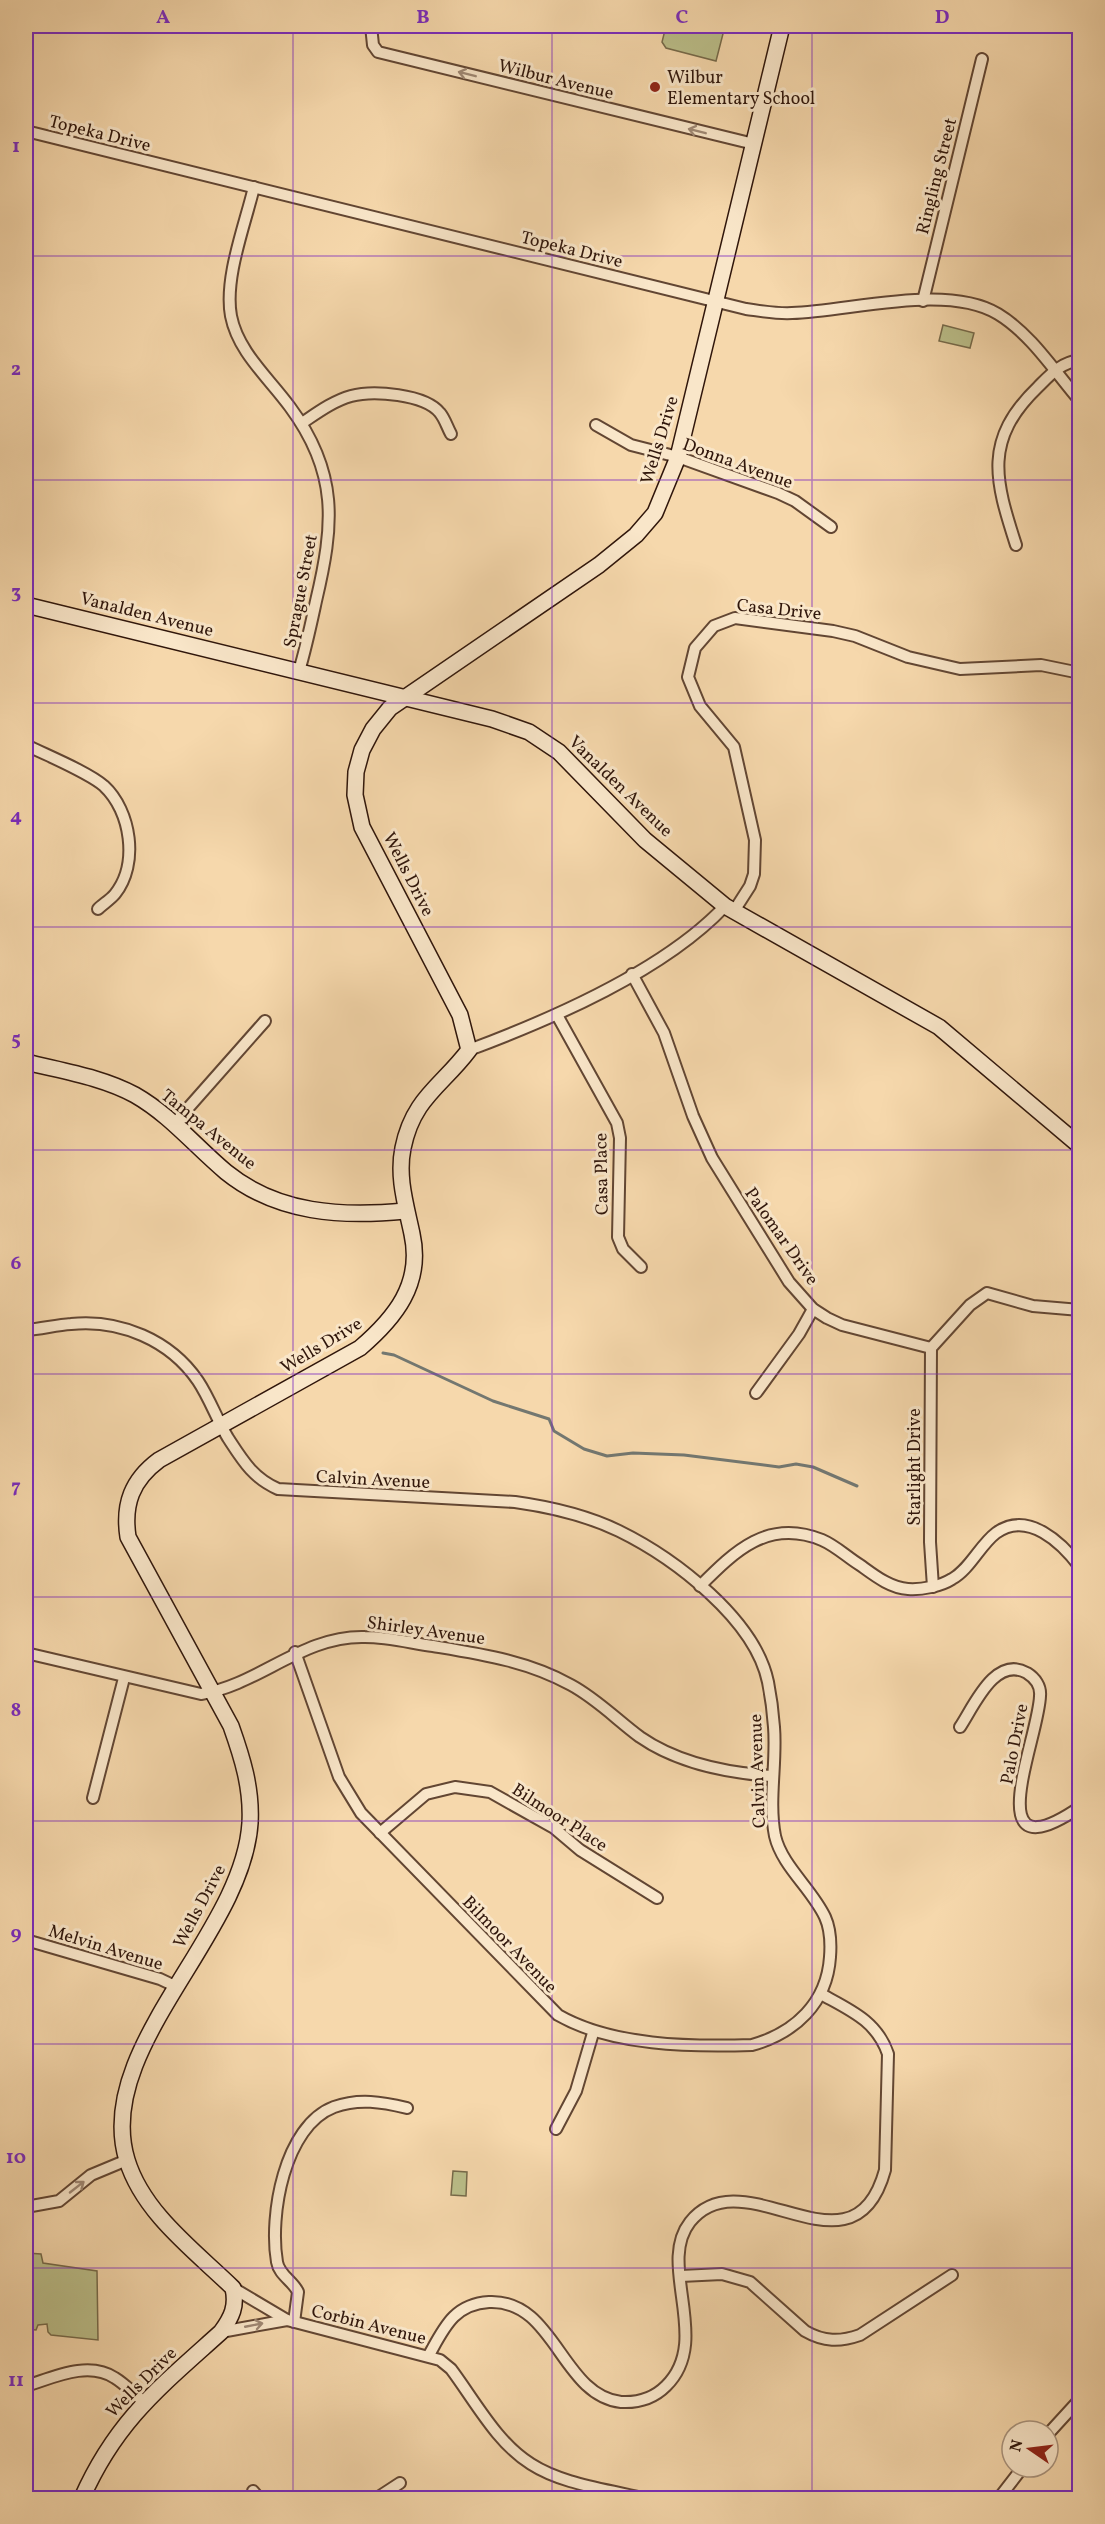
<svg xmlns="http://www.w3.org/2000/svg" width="1105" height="2524" font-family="Vollkorn,serif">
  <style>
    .green { fill: #bbbf8a; stroke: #766a4a; stroke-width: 1.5 }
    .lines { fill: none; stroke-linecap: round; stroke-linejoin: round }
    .stream { stroke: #737770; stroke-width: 3 }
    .street-casing { stroke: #624633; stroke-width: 14 }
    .secondary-casing { stroke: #30160b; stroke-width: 18 }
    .street { stroke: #f9e6c9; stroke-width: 10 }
    .secondary { stroke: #f9e6c9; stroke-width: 15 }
    .oneway { stroke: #9f8874 }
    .grid { fill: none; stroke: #7b2cbf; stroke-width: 1.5; stroke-opacity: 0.55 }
    .poi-dot { fill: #8f2418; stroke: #f9e6c9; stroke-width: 2 }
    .labels { text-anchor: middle; stroke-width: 6; stroke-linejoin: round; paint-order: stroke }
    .poi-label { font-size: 18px; fill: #30160b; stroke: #f9e6c9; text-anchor: start }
    .street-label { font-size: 18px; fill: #30160b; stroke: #f9e6c9 }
    .neatline { fill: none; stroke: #7b2cbf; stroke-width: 2 }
    .grid-label { font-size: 20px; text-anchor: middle; font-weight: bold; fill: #7b2cbf }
  </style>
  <rect width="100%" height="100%" fill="#f6d8ac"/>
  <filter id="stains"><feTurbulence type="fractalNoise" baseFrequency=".00333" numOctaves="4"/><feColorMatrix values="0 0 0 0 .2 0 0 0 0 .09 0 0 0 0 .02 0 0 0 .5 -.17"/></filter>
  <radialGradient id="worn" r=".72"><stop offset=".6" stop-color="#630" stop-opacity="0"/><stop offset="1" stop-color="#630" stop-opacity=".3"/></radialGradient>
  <g class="green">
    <path d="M666,26h59l-9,35 -50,-13 -4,-6z"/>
    <path d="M943,325l31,8 -4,15 -31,-7z"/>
    <path d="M453,2171l14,1 -1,24 -15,-1z"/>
    <path d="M26,2253l15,1 2,9 54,8 1,69 -47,-5 -3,-3 -1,-8 -9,1 -2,5 -10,-1z"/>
  </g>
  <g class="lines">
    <path class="stream" d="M383,1353l11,2 99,46 56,18 5,12 30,18 23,7 26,-3 51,2 95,12 17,-3 17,3 44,19"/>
    <g class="street-casing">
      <g id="street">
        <path d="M371,26l2,19 5,7 376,92"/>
        <path d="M26,131l720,178c15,2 31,5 46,4 59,-2 155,-30 206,1 33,20 57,58 82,87"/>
        <path d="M254,187c-9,38 -30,91 -23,129 7,36 38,62 59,91 49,66 44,118 26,194 -5,23 -10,47 -17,70"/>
        <path d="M923,301l59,-242"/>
        <path d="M302,423c15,-10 31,-22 49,-27 22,-6 74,-2 89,17 5,6 7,14 11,21"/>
        <path d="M596,425l35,20 47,12 100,36 17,8 36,26"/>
        <path d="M1016,545c-21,-65 -33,-105 22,-158 13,-13 22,-24 42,-27"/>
        <path d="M26,745c20,10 62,27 78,41 27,25 35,78 11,108 -5,6 -12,10 -17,15"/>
        <path d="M734,911l16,-25 4,-12 1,-34 -21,-93 -34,-41 -12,-29 7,-29 19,-22 21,-8 98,13 22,5 53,21 52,12 81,-4 39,8"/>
        <path d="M632,974l32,59 29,83 19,42 77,124 24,27 14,9 15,7 89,23"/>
        <path d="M557,1015l60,108 3,15 -2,99 5,12 18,18"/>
        <path d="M469,1050c83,-31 195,-79 256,-144"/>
        <path d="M174,1124l91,-103"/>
        <path d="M26,1330c15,-1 30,-5 45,-6 49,-5 99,16 127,57 12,18 19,39 30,57 15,23 25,40 50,51l237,13c36,5 71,13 104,29 55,27 136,88 149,151 3,15 5,31 6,45 3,36 -6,73 1,109 7,30 37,53 50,81 5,11 6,27 5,40 -3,46 -35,76 -78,88 -62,2 -140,1 -194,-30l-197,-202 -22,-36 -44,-125"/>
        <path d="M931,1348l-1,194 3,45"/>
        <path d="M931,1348l39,-43 17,-12 46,13 47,4"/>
        <path d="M756,1393l43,-59 14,-25"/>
        <path d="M700,1586c35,-35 68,-68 122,-46 14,6 25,17 38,25 14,10 30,23 48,24 14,1 33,-3 44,-10 18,-10 28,-34 44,-46 32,-23 66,10 84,34"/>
        <path d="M26,1653l175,41c58,-9 102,-59 164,-57 23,0 46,6 68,9 48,8 95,15 138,39 26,14 46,35 69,52 39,27 87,36 133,39"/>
        <path d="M960,1727c14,-21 35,-72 67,-54 8,5 14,13 13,23 -1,42 -65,183 40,111"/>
        <path d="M93,1798l31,-120"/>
        <path d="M380,1833l46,-39 29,-7 35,5 64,36 26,22 77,48"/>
        <path d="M26,1940l134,39 17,8"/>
        <path d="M556,2129l20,-38 17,-58"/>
        <path d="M26,2207l33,-6 32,-26 36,-15"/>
        <path d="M681,2276l41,-2 28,8 55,49c19,11 35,11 55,4l92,-60"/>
        <path d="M233,2288l54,32 153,40 11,9c24,32 46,74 80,95 31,20 75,25 110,34"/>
        <path d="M294,2322l4,-30c-5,-11 -19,-17 -21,-30 -8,-46 7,-136 57,-155 25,-9 48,-5 73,1"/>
        <path d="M221,2332l66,-12"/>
        <path d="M429,2355c15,-27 25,-51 60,-53 66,-3 72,93 132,100 18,1 33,-4 45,-16 47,-46 -10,-121 24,-164 54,-68 163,65 195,-52l3,-116c-11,-33 -38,-44 -67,-60"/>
        <path d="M26,2386c26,-8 62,-26 89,-8 10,6 19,16 29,24"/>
        <path d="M1048,2434l32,-35"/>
        <path d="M253,2491l6,7"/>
        <path d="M377,2498l23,-15"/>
        <path d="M999,2498l24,-31"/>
      </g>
    </g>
    <g class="secondary-casing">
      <g id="secondary">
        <path d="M26,605l466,114 37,13 30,20 86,88 80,66 214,121 141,119"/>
        <path d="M26,1062c36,9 76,15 109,33 35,20 60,51 91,77 52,42 116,45 179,39"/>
        <path d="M82,2498c34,-77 78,-111 139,-166 11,-15 16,-26 12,-44 -38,-37 -90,-75 -106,-128 -34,-111 116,-225 123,-337 2,-35 -8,-66 -19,-97l-103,-189c-5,-33 4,-57 31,-77l201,-112c35,-30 63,-64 52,-114 -6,-29 -15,-57 -9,-86 10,-50 39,-62 66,-98l-9,-35 -98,-188 -7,-32 1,-23 6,-22 11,-21 17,-21 209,-143 37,-30 19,-22 23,-56 104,-431"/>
      </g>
    </g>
    <use href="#street" class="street"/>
    <use href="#secondary" class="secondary"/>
  </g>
  <defs><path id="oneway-shaft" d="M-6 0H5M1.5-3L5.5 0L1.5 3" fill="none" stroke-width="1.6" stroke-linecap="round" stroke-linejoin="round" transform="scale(1.5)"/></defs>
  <g class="oneway">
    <use href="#oneway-shaft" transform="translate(467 74) rotate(-166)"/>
    <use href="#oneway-shaft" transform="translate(697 131) rotate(-166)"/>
    <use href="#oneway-shaft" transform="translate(77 2187) rotate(-38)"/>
    <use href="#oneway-shaft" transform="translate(254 2325) rotate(-11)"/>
  </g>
  <path class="grid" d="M293,26v2472M552,26v2472M812,26v2472M26,256h1054M26,480h1054M26,703h1054M26,927h1054M26,1150h1054M26,1374h1054M26,1597h1054M26,1821h1054M26,2044h1054M26,2268h1054"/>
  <circle class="poi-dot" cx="655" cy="87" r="6"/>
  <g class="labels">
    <g class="poi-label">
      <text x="667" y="83">Wilbur<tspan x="667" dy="21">Elementary School</tspan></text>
    </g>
    <g class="street-label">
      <text transform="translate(556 79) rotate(14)" y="6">Wilbur Avenue</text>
      <text transform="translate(100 133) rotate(14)" y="6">Topeka Drive</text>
      <text transform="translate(936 176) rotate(-76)" y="6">Ringling Street</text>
      <text transform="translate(572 249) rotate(14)" y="6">Topeka Drive</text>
      <text transform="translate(659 440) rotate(-73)" y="6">Wells Drive</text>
      <text transform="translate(738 463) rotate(20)" y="6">Donna Avenue</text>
      <text transform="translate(300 591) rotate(-79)" y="6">Sprague Street</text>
      <text transform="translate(779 609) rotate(6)" y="6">Casa Drive</text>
      <text transform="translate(147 614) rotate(14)" y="6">Vanalden Avenue</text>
      <text transform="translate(621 786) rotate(44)" y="6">Vanalden Avenue</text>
      <text transform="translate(409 874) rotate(63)" y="6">Wells Drive</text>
      <text transform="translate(209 1129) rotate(39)" y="6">Tampa Avenue</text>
      <text transform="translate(601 1174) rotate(-91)" y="6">Casa Place</text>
      <text transform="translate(782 1236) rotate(55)" y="6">Palomar Drive</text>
      <text transform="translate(321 1345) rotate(-31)" y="6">Wells Drive</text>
      <text transform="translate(914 1467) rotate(-90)" y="6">Starlight Drive</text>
      <text transform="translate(373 1479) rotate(3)" y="6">Calvin Avenue</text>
      <text transform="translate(426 1630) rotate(8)" y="6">Shirley Avenue</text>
      <text transform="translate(1014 1744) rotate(-79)" y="6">Palo Drive</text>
      <text transform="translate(757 1771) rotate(-92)" y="6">Calvin Avenue</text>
      <text transform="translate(560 1817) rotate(33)" y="6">Bilmoor Place</text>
      <text transform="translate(199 1906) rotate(-62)" y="6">Wells Drive</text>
      <text transform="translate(510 1944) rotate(46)" y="6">Bilmoor Avenue</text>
      <text transform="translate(106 1947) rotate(17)" y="6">Melvin Avenue</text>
      <text transform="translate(369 2324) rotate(14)" y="6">Corbin Avenue</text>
      <text transform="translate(141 2382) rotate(-45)" y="6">Wells Drive</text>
    </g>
  </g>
  <rect width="1105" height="2524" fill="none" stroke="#f6d8ac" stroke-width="66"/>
  <g transform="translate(1030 2449) rotate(284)"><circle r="28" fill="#f9e6c9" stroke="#a9937d" stroke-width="1.5"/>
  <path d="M0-4.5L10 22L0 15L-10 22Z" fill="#8f2418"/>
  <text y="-9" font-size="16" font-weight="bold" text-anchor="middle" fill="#30160b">N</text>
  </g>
  <rect x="33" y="33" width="1039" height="2458" class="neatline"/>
  <g class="grid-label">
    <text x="163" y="23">A</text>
    <text x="423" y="23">B</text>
    <text x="682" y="23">C</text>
    <text x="942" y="23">D</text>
    <text x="16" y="152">1</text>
    <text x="16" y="375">2</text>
    <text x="16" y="598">3</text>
    <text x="16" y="822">4</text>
    <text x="16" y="1045">5</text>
    <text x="16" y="1269">6</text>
    <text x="16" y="1492">7</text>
    <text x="16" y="1716">8</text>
    <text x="16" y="1939">9</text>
    <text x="16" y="2163">10</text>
    <text x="16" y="2386">11</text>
  </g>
  <rect width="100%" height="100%" filter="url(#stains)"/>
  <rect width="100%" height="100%" fill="url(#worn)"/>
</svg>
